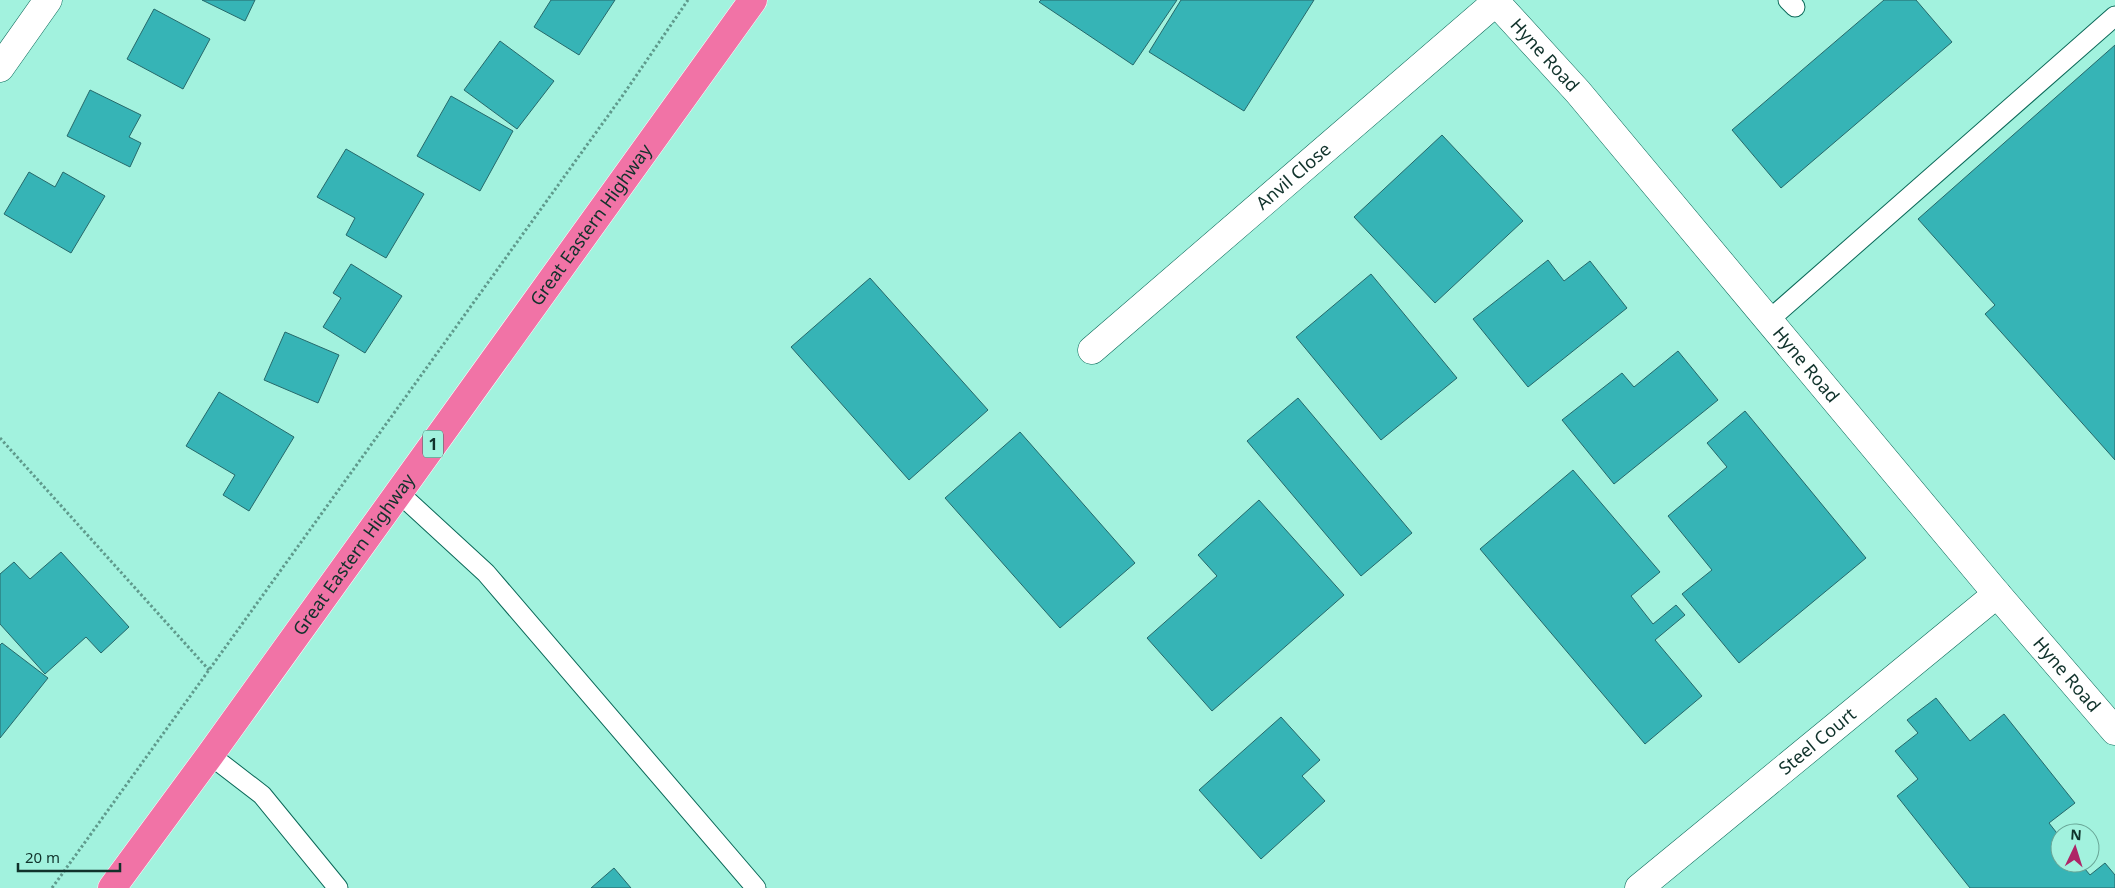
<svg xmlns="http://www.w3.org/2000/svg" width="2115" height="888" font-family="'Noto Sans',sans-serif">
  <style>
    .building { fill: #36b4b6; stroke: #26696b }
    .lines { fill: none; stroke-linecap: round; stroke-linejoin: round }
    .lane-casing { stroke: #0a6858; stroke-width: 21 }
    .street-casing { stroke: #0a6858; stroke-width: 29 }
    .highway-casing { stroke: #fff; stroke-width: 29 }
    .path { stroke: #5f9a8c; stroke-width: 3; stroke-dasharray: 2.5 2.5; stroke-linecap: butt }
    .lane { stroke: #fff; stroke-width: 19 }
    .street { stroke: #fff; stroke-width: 28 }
    .highway { stroke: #f173a6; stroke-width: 28 }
    .labels { text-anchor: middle; stroke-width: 4.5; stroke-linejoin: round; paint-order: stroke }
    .shield { fill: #a2f2de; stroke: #3c6c61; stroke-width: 1 }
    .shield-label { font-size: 16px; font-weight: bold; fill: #10322b }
    .street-label { font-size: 18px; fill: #10322b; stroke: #a2f2de }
  </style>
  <rect width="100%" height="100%" fill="#a2f2de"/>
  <g class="building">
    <path d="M202,0h53l-10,21z"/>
    <path d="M551,0h64l-36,55 -45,-28z"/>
    <path d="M1041,0h136l-44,65 -94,-63z"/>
    <path d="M1181,0h133l-70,111 -95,-59z"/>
    <path d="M1884,0h32l36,42 -171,146 -49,-58z"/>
    <path d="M154,9l56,30 -27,50 -56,-30z"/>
    <path d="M500,41l54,40 -37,48 -53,-39z"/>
    <path d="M2115,45v415l-130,-146 10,-9 -77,-86z"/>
    <path d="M90,90l51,25 -12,22 12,6 -11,24 -63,-31z"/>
    <path d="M451,96l62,35 -33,60 -63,-35z"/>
    <path d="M1442,135l81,86 -88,82 -81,-86z"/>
    <path d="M346,149l78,45 -38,64 -40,-23 9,-17 -38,-21z"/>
    <path d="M29,172l26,15 8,-15 42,24 -34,57 -67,-39z"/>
    <path d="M1548,260l16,21 26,-20 37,47 -99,79 -55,-68z"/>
    <path d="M351,264l51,32 -37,57 -42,-26 18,-29 -8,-5z"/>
    <path d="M1371,274l86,104 -76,62 -85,-103z"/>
    <path d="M870,278l118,132 -79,70 -118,-133z"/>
    <path d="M285,332l54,23 -21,48 -54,-23z"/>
    <path d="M1678,351l40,49 -104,84 -52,-64 60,-47 12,14z"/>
    <path d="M219,392l75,45 -45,74 -26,-16 12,-20 -49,-29z"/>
    <path d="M1298,398l114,135 -51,43 -114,-135z"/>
    <path d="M1745,411l121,147 -127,105 -57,-69 30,-24 -44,-54 59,-49 -20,-24z"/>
    <path d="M1020,432l115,131 -75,65 -115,-130z"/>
    <path d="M1573,470l87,102 -29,24 22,28 23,-19 9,10 -30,25 47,56 -57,48 -165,-195z"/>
    <path d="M1259,500l85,95 -132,116 -65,-73 70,-62 -19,-21z"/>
    <path d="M61,552l68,75 -28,26 -15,-16 -41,37 -45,-50v-50l14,-12 16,17z"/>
    <path d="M2,643l46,35 -48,60v-93z"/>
    <path d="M1936,698l34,43 34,-27 71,89 -26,20 11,14v26h20l10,12 15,-12 10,12v13h-145l-73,-92 21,-17 -23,-28 23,-18 -11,-13z"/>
    <path d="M1281,717l39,43 -18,16 23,25 -64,58 -62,-69z"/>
    <path d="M614,868l17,20h-40z"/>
  </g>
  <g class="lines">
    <g class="lane-casing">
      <g id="lane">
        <path d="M1788,0l7,7"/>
        <path d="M1769,320l346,-304"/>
        <path d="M399,493l87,80 270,315"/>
        <path d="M210,755l52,40 76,93"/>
      </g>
    </g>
    <g class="street-casing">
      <g id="street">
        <path id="s1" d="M1494,0l84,92 419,502 118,137"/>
        <path d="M0,68l48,-68"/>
        <path id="s2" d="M1092,350l404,-348"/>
        <path id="s3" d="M1639,888l358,-294"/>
      </g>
    </g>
    <g class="highway-casing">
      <g id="highway">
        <path id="s4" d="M112,888l98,-133 543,-755"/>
      </g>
    </g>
    <g class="path">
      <path d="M0,438l209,232"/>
      <path d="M52,888l571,-793 65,-95"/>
    </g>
    <use href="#lane" class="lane"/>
    <use href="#street" class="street"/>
    <use href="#highway" class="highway"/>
  </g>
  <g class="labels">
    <rect class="shield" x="423" y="430.5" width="20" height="27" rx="4"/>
    <g class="shield-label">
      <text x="433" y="450">1</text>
    </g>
    <g class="street-label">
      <text dy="6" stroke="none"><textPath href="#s1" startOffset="75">Hyne Road</textPath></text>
      <text dy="6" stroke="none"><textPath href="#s2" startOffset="266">Anvil Close</textPath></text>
      <text dy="6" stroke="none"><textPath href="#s4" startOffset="818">Great Eastern Highway</textPath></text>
      <text dy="6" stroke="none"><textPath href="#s1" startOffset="480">Hyne Road</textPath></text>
      <text dy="6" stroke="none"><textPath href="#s4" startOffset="412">Great Eastern Highway</textPath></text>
      <text dy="6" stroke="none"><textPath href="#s1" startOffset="885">Hyne Road</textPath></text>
      <text dy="6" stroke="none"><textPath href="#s3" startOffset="231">Steel Court</textPath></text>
    </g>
  </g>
  <g transform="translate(2075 848) rotate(4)"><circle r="24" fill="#a2f2de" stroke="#68a596"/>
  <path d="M0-4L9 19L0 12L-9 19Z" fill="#ae2567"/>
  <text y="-8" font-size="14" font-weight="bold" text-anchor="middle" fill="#10322b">N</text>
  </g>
  <path d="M18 863v8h102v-8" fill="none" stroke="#10322b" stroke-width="2.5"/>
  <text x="25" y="863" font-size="15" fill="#10322b" stroke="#a2f2de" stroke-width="4" paint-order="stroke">20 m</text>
</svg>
